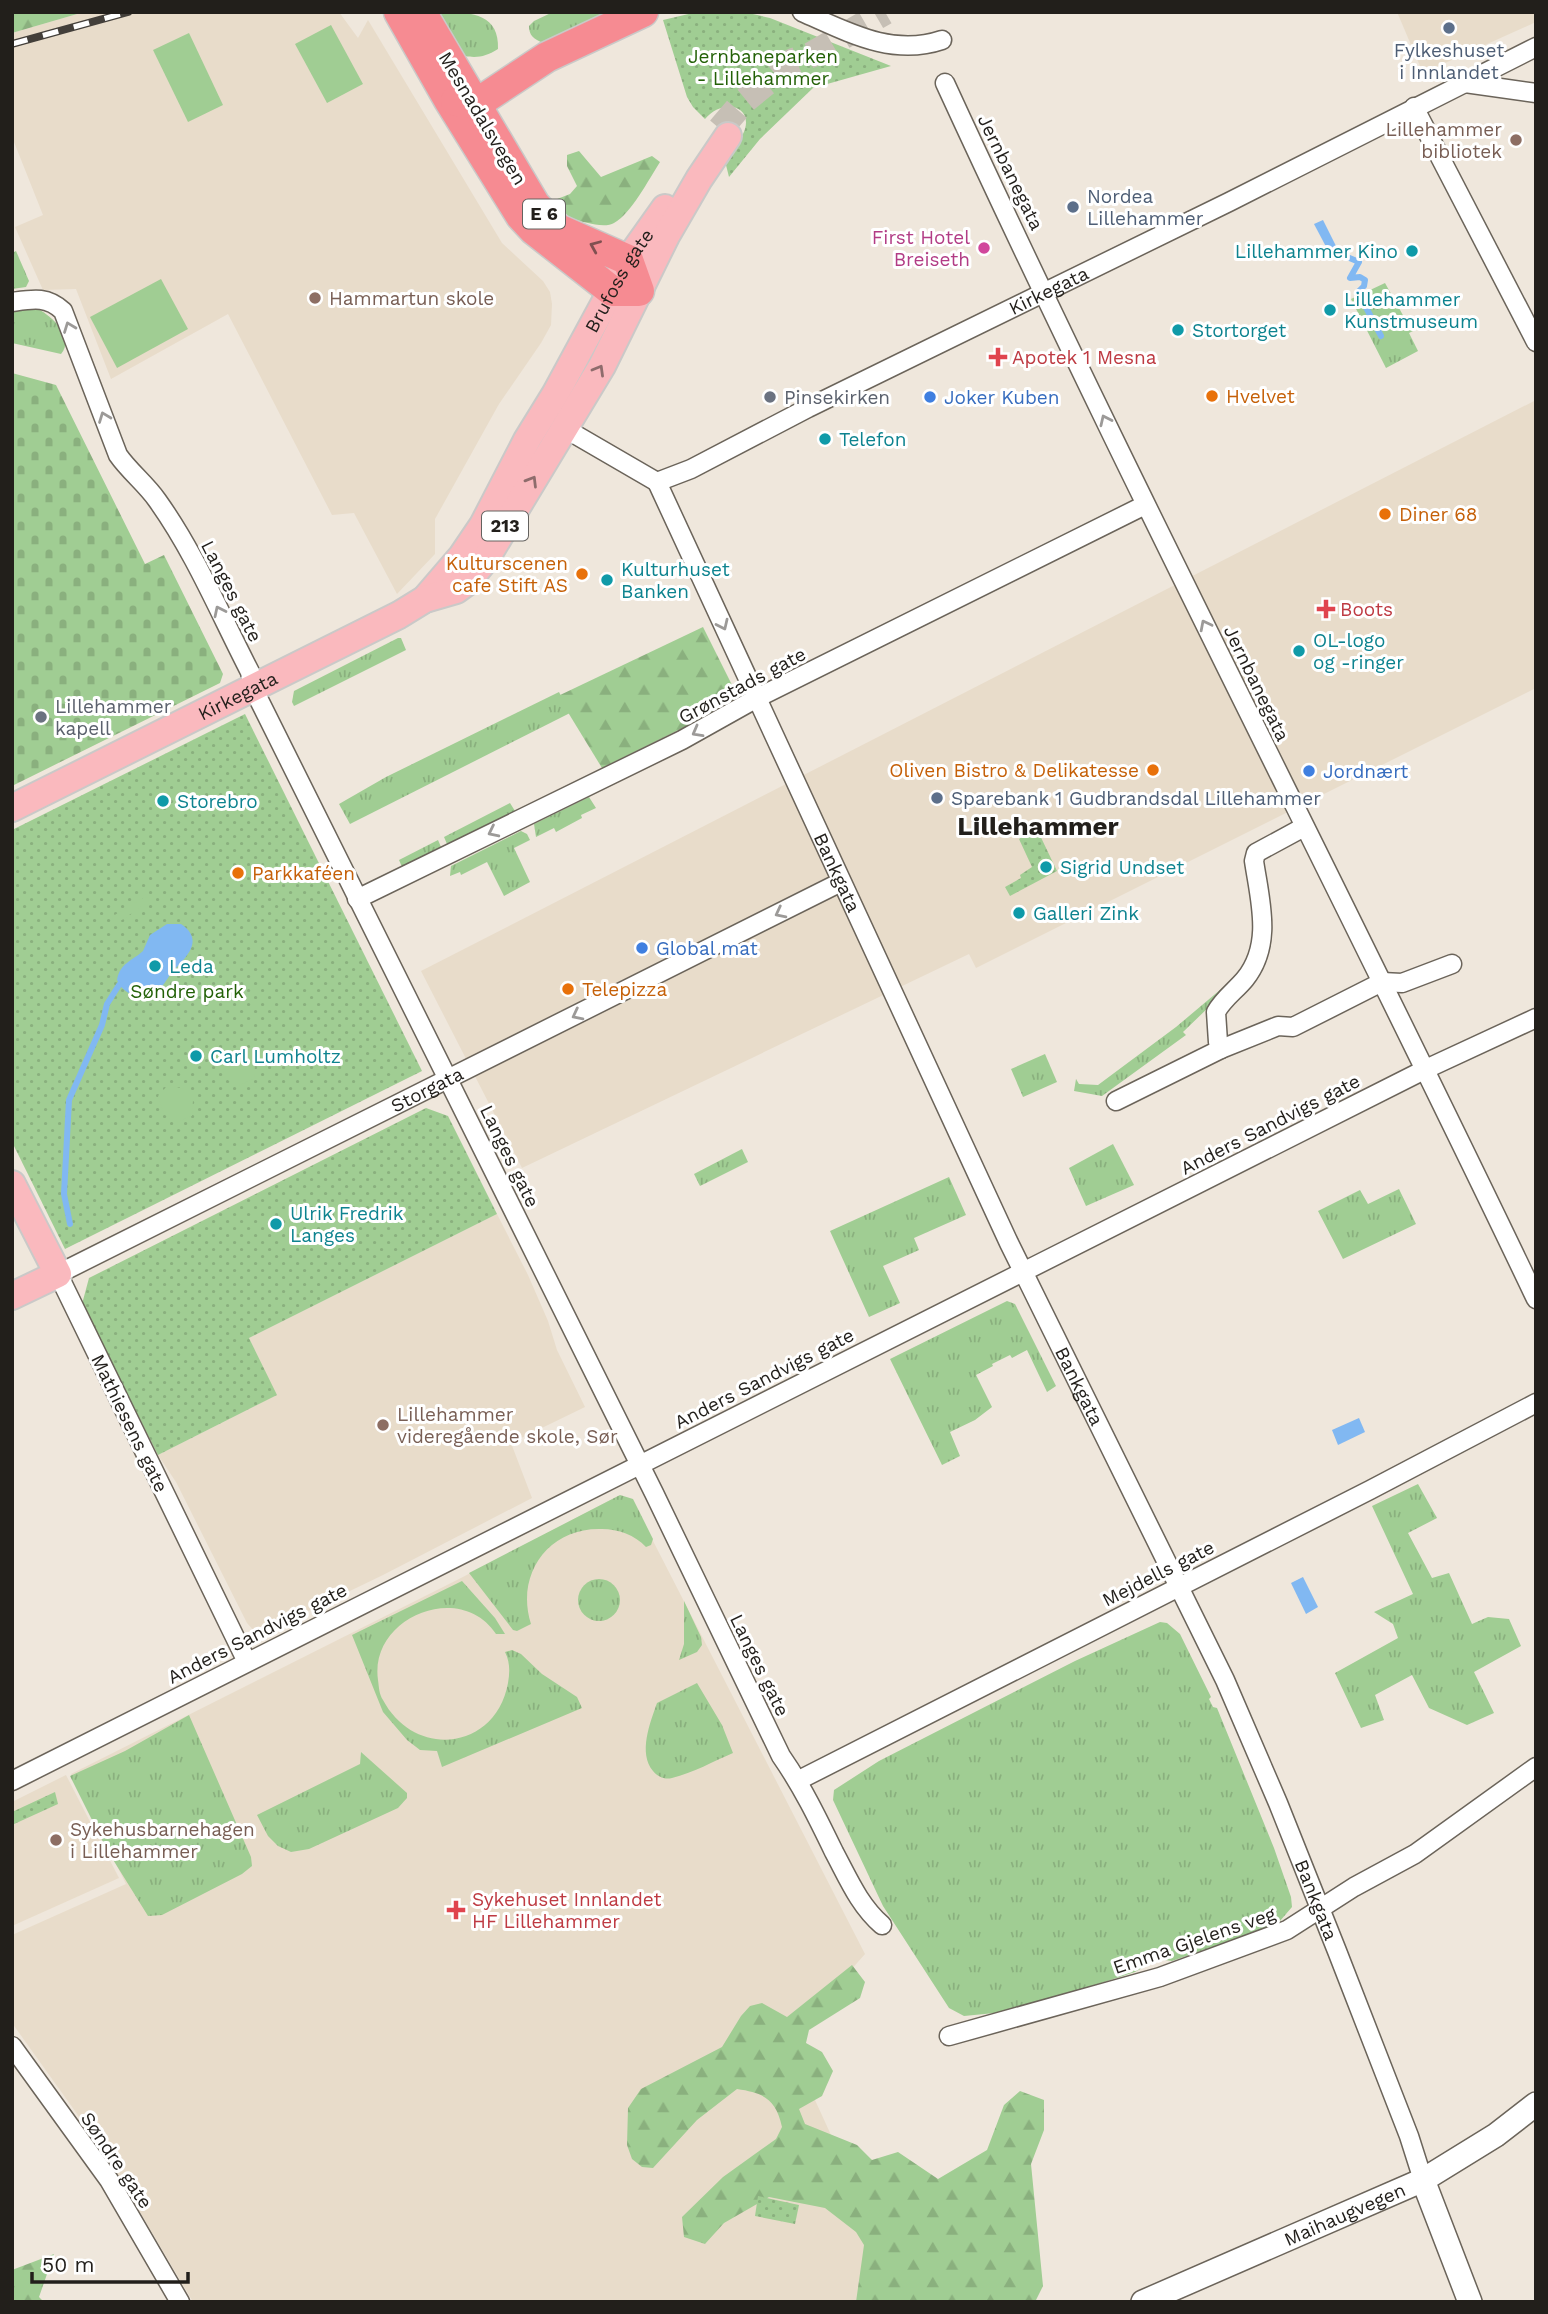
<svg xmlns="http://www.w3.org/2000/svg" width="1548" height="2314" font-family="'Work Sans',sans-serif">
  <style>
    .built { fill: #e8dcca }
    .grass { fill: url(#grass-tufts) }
    .forest { fill: url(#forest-firs) }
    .cemetery { fill: url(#cemetery-stones) }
    .park { fill: url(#park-dots) }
    .garden { fill: #a0cd93 }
    .water { fill: #81b8f2 }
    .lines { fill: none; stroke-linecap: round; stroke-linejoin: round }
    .stream { stroke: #81b8f2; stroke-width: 6 }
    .primary-tunnel { stroke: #c6bfb5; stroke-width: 26; stroke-dasharray: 26 13; stroke-linecap: butt }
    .street-casing { stroke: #6b645a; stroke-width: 21 }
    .secondary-casing { stroke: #6b645a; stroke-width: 26 }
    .primary-casing { stroke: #cac9c8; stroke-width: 30 }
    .highway-casing { stroke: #cac9c8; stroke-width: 33 }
    .street { stroke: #fff; stroke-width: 18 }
    .secondary { stroke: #fff; stroke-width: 23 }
    .primary { stroke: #fab9be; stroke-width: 26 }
    .highway { stroke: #f68b92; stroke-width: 30 }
    .rail-casing { stroke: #433f3a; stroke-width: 8 }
    .rail { stroke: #fff; stroke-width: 5; stroke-dasharray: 16; stroke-linecap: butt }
    .oneway { stroke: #815051 }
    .oneway2 { stroke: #9c9a98 }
    .oneway3 { stroke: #8e6c6c }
    .service-dot { fill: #5c6f8a; stroke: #fff; stroke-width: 2.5 }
    .education-dot { fill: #8d6e63; stroke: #fff; stroke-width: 2.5 }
    .hotel-dot { fill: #d1479c; stroke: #fff; stroke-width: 2.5 }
    .culture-dot { fill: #0f9aa8; stroke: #fff; stroke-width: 2.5 }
    .health-dot { fill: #e0444e; stroke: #fff; stroke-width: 2.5 }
    .food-dot { fill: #e8710a; stroke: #fff; stroke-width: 2.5 }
    .worship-dot { fill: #6b7280; stroke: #fff; stroke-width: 2.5 }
    .shop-dot { fill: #3f7fe0; stroke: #fff; stroke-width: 2.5 }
    .labels { text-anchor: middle; stroke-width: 6; stroke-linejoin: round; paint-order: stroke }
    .shield { fill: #fff; stroke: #64625f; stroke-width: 2 }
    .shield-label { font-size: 18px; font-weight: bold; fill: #221f1b }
    .service-label { font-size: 19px; fill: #4e5e75; stroke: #fff; text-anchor: start }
    .park-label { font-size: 19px; fill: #236107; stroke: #fff }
    .street-label { font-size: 19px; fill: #221f1b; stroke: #fff }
    .education-label { font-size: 19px; fill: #785e54; stroke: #fff; text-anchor: start }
    .hotel-label { font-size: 19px; fill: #b23c85; stroke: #fff; text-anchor: end }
    .culture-label { font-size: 19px; fill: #0d838f; stroke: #fff; text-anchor: start }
    .health-label { font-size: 19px; fill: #be3a42; stroke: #fff; text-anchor: start }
    .food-label { font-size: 19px; fill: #c56008; stroke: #fff; text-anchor: start }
    .worship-label { font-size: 19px; fill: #5b616d; stroke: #fff; text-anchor: start }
    .shop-label { font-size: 19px; fill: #366cbe; stroke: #fff; text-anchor: start }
    .district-label { font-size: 26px; font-weight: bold; fill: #221f1b; stroke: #fff }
  </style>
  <defs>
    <pattern id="grass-tufts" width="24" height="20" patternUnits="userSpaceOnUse" patternTransform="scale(1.75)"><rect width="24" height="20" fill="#a0cd93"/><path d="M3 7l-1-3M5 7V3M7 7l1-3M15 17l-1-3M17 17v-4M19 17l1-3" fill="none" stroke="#8ab07e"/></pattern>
    <pattern id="forest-firs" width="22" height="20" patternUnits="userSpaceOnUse" patternTransform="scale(1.75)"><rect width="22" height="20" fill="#a0cd93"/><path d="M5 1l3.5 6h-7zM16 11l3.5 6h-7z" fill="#8ab07e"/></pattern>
    <pattern id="cemetery-stones" width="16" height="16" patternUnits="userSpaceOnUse" patternTransform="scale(1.75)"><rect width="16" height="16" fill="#a0cd93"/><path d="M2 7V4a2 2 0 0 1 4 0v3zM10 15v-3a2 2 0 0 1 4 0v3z" fill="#8ab07e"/></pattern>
    <pattern id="park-dots" width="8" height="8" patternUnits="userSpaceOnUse" patternTransform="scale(1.75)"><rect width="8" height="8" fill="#a0cd93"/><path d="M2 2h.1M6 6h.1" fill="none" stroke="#8ab07e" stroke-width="1.8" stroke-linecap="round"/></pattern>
  </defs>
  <rect width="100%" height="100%" fill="#efe7dc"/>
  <g class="built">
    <path d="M84,12h255l19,26 10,-18 134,223 41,38 7,11 2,12 -1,21 -10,18 -42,61 -64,115v35l-38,40 -43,-81 -22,2 -104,-201 -117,65 -35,-90 -33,1 -28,-63 28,-12 -31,-78v-104z"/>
    <path d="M1397,12h139v10l-113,51z"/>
    <path d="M1536,400v288l-560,280 -7,-14 -447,214 -101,-197z"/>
    <path d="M497,1214l31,61 20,46 9,29 28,57 -74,36 21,55 -149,77 -118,57 -11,-1 -7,-8 -71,-141 -18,-27 118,-60 -27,-57z"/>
    <path d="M618,1496l14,4 233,454 -77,87 91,199 -22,62h-664l-88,-149 -93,-130v-88l114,-51 -55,-110 388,-195z"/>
    <path d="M66,1775l53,103 -107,48v-124z"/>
  </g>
  <g class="grass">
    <path d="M431,12c29,0 69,-4 67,37 -13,8 -20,9 -35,7z"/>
    <path d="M553,12h55l-65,31c-9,-4 -14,-7 -14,-17l5,-5z"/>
    <path d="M16,251l13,30 -3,6 -14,2v-36z"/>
    <path d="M1385,283l24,43 11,-5 3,5 -14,7 9,18 -32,17 -35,-69z"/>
    <path d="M38,309c14,7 37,29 23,45l-49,-11v-33z"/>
    <path d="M398,638h3l5,12 -112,56 -2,-4 2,-11z"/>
    <path d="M559,692l11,21 -220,111 -11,-20 47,-27z"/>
    <path d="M589,797l7,11 -15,7 1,3 -26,14 -2,-4 -18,9 -2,-13z"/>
    <path d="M510,803l5,8 -68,33 -3,-7z"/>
    <path d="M521,831l6,3 3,6 -16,8 16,34 -26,14 -17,-34 -26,13 -1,-3 -10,4 1,-10z"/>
    <path d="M438,840l3,7 -39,20 -3,-7z"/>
    <path d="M1233,979l-22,26 -28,27 3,3 -84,61 -28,-5 2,-12 3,5 19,1 78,-58z"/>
    <path d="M1045,1054l12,28 -34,15 -12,-28z"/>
    <path d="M1113,1144l21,41 -48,21 -17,-38z"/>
    <path d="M742,1149l6,13 -48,24 -6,-12z"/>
    <path d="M949,1177l17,38 -52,23 5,12 -36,16 17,37 -31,14 -39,-86z"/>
    <path d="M1399,1189l17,35 -73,35 -25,-48 42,-21 8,14z"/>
    <path d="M1007,1301l8,3 41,82 -9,6 -20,-42 -15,8 -2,-3 -18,9 1,2 -17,9 16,32 -17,13 -25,12 10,24 -18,9 -52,-106z"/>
    <path d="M1418,1484l19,34 -29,15 24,45 17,-5 23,51 16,-7 21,2 12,27 -47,26 20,41 -27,12 -38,-17 -17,-33 -37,20 9,25 -23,8 -26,-55 63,-35 -5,-14 -19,-12 39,-18 -41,-88z"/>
    <path d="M620,1495l13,4 20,40 -2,6 -5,2c-11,-12 -28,-18 -44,-18 -53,-2 -87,45 -71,95l-14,7 -4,-1 -44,-57z"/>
    <circle cx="599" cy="1600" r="21"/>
    <path d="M462,1581l33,37 10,16h-9c-35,-54 -127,-17 -118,46 1,7 1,14 5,20 32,60 113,50 125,-17 2,-11 2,-21 -3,-31l7,-2 9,4 21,20 35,23 5,11 -140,59 -5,-16 -17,-1 -13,-10 -24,-28 -31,-77z"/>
    <path d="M684,1601l17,36 1,8 -5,7 -18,8 5,-16z"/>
    <path d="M1160,1622l7,1 13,11 31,63 -2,2 4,8 4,1 57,140 17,49 1,10 -12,14 -36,15 -72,25 -14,-2 -23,13 -120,39 -51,5 -15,-8 -66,-102 -50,-106 1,-10 45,-29 196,-100z"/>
    <path d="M697,1683l25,42 11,28c-19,8 -40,20 -61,25 -7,2 -14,-1 -19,-7 -15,-18 -3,-48 4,-68z"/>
    <path d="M189,1715l62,142 1,9 -10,8 -80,41 -14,1 -41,-66 -37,-74 55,-25z"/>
    <path d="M361,1752l46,41v5l-9,10 -89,41 -18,3 -13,-6 -10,-10 -11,-21 103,-51z"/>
  </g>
  <g class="forest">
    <path d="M12,12h72l-72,21z"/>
    <path d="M579,151l22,26 51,-21 8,6c-11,17 -29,52 -46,61 -6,4 -19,2 -26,0 -16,-3 -26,-10 -36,-22l18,-7 7,-8 -10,-20v-11z"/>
    <path d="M703,627l31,62 1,13 -133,66 -44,-72z"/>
    <path d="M852,1965l13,17 -5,16 -51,32 -3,13 16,9 11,19 -11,25 -23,13 6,15 52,21 15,15 26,-8 40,27 49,-29 17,-45 16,-14 24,9v30l-13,34 12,122 -8,16h-179l8,-57 -8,-13 -31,-24 -56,-11 -45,26 -19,21 -21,-7 -2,-20 41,-40 53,-38 6,-12c-6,-28 -18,-34 -45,-38l-40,31 -44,48 -11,-1 -10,-8 -5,-14 1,-37 13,-19 81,-42 19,-31 9,-10 12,-3 25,14z"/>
    <path d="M54,2254l-15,43 5,5h-30l-2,-3v-29z"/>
  </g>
  <path class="cemetery" d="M12,373l44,12 89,179 19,-9 59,119 -3,9 -208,103z"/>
  <g class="park">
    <path d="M697,12h47l26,6 121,48 -78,22 -53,51 -31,38 -4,-16c5,-8 18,-24 20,-32 7,-25 -24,-30 -40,-10l-12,-12 -6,-10 -24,-77z"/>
    <path d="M245,714l177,357 -357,178 -53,-107v-312z"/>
    <path d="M1036,827l21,44 -47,25 -5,-9 16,-9 -1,-3 12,-8 -13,-28z"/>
    <path d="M426,1108l22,8 49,98 -248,124 28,57 -119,60 -76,-151 7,-26z"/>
    <path d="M55,1792l3,12 -46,21v-13z"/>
    <path d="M758,2196l41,9 -4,19 -40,-8z"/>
  </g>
  <g class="garden">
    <path d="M331,25l32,59 -36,19 -32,-59z"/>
    <path d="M189,33l34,72 -35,17 -35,-72z"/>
    <path d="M161,279l27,50 -71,39 -27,-51z"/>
    <path d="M149,897l-1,5 -29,20 -7,-2 1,-4 30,-18z"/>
    <path d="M229,1048l18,4 8,12 -1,15 -17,7 -12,-8 -5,-19z"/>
    <path d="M168,1085l16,4 9,11 -1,16 -17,7 -11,-9 -6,-18z"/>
  </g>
  <g class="water">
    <path d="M1323,220l17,34 -8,4 -18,-34z"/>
    <path d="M167,924h14c28,19 -2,38 -13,54 -4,6 -10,15 -19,18 -13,3 -27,-4 -32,-16 3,-17 15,-19 26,-29l7,-16z"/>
    <path d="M1359,1418l6,14 -27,13 -6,-15z"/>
    <path d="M1303,1577l15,30 -12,7 -15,-31z"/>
  </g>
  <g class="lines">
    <g class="stream">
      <path d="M1340,254l19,8 -9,16 10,-1 5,3 -1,6 -6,6 23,44"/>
      <path d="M70,1224l-6,-30 5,-94 33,-75 5,-21 12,-19"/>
    </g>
    <path class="primary-tunnel" d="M720,129l24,-28 49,-40 18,-6 74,-43"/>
    <g class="street-casing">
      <g id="street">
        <path d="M802,12c46,20 90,45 140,28"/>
        <path d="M945,83c188,409 397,809 591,1216"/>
        <path d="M1465,83l71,10"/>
        <path d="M1414,107l122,235"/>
        <path d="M12,302c21,-3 35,-6 51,9l55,144c11,16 28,29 39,45 38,53 63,114 93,172l3,16 13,26 388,779 127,263c21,30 37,63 53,96 14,26 25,53 48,73"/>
        <path d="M564,428l93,54"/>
        <path id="s1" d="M657,482l352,761 216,437 53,123 59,148 72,185 14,44"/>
        <path id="s2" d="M657,482l34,-13 117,-61 421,-206 307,-155"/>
        <path d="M357,899l325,-159 75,-42 388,-193"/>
        <path d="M1221,1049l57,-23 15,1 89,-45 20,1 50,-19"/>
        <path d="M1116,1101l105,-52 -3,-7 -2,-30c7,-13 20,-22 29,-33 28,-35 15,-78 9,-118l2,-8 48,-26"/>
        <path id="s3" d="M247,1662l-189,-388 783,-392"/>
        <path d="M799,1780l571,-290 166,-87"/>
        <path d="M12,1781l1414,-712 110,-51"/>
        <path d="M949,2036l211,-59 127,-47 67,-43 61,-33 121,-87"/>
        <path d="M12,2046l97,134 71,122"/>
      </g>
    </g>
    <g class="secondary-casing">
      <g id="secondary">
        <path d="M1423,2180l47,122"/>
        <path id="s4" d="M1143,2302l280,-122 73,-45 40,-31"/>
      </g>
    </g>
    <g class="primary-casing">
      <g id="primary">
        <path id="s5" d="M425,599l37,-43 21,-31 44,-85 29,-47 72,-133 37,-52"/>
        <path id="s6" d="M12,808l387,-193 26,-16 31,-9 11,-8 18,-22 117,-194 64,-130 33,-57 29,-43"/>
        <path d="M12,1184l46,90 -46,22"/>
      </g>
    </g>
    <g class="highway-casing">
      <g id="highway">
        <path d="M399,12l50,88 72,116 13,14 78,61h27l-11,-31 -70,-31 -23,-24 -114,-193"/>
        <path d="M456,101l20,3 71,-47 96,-45"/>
      </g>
    </g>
    <use href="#street" class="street"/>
    <use href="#secondary" class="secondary"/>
    <use href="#primary" class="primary"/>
    <use href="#highway" class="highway"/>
    <g class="rail-casing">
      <path id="rail" d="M12,44l116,-32"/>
    </g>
    <use href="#rail" class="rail"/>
  </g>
  <defs><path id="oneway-chevron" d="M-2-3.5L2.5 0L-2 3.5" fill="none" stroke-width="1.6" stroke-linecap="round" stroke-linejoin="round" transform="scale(1.75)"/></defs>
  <use class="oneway" href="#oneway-chevron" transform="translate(595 246) rotate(-157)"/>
  <g class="oneway2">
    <use href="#oneway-chevron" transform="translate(69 327) rotate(-111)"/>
    <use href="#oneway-chevron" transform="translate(104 417) rotate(-111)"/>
    <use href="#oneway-chevron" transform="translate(1105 420) rotate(-115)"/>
    <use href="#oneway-chevron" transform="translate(219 611) rotate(-116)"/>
    <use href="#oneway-chevron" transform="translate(723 625) rotate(65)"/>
    <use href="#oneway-chevron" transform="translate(1205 625) rotate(-117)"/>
    <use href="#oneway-chevron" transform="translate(697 732) rotate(151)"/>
    <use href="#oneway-chevron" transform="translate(493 832) rotate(154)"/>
    <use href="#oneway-chevron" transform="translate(780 913) rotate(153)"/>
    <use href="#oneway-chevron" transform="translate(577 1015) rotate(153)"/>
  </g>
  <g class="oneway3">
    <use href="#oneway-chevron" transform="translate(599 370) rotate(-60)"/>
    <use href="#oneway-chevron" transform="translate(532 481) rotate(-59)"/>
  </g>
  <g class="service-dot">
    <circle cx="1449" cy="28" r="7"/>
    <circle cx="1073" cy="207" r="7"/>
    <circle cx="937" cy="798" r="7"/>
  </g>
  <g class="education-dot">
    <circle cx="1516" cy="140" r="7"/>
    <circle cx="315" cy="298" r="7"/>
    <circle cx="383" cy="1425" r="7"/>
    <circle cx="56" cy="1840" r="7"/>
  </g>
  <circle class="hotel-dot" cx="984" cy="248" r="7"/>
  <g class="culture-dot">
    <circle cx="1412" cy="251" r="7"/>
    <circle cx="1330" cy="310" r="7"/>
    <circle cx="1178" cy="330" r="7"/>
    <circle cx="825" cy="439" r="7"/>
    <circle cx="607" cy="580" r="7"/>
    <circle cx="1299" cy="651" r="7"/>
    <circle cx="163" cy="801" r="7"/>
    <circle cx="1046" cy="867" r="7"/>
    <circle cx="1019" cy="913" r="7"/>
    <circle cx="155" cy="966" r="7"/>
    <circle cx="196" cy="1056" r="7"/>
    <circle cx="276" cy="1224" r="7"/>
  </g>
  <g class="health-dot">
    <path d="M994.5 346.5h7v7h7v7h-7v7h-7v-7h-7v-7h7z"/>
    <path d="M1322.5 598.5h7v7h7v7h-7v7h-7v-7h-7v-7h7z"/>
    <path d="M452.5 1899.5h7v7h7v7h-7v7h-7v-7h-7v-7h7z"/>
  </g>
  <g class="food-dot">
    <circle cx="1212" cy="396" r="7"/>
    <circle cx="1385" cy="514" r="7"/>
    <circle cx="582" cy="574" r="7"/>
    <circle cx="1153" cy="770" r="7"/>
    <circle cx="238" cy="873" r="7"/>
    <circle cx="568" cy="989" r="7"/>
  </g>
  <g class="worship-dot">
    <circle cx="770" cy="397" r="7"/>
    <circle cx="41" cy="717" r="7"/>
  </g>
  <g class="shop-dot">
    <circle cx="930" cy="397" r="7"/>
    <circle cx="1309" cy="771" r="7"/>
    <circle cx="642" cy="948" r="7"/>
  </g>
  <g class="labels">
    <g class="shield">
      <rect x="523" y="199.5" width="42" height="29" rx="5"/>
      <rect x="482" y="511.5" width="46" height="29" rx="5"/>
    </g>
    <g class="shield-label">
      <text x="544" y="220">E 6</text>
      <text x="505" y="532">213</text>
    </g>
    <g class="service-label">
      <text x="1449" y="57" text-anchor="middle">Fylkeshuset<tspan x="1449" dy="22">i Innlandet</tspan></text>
      <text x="1087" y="203">Nordea<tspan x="1087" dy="22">Lillehammer</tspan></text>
      <text x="951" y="805">Sparebank 1 Gudbrandsdal Lillehammer</text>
    </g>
    <g class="park-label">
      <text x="763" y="63">Jernbaneparken<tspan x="763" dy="22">- Lillehammer</tspan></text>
      <text x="187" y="998">Søndre park</text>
    </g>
    <g class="street-label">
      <text transform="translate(483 118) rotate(59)" y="7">Mesnadalsvegen</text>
      <text transform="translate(1011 172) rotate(64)" y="7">Jernbanegata</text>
      <text dy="7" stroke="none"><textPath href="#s5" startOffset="374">Brufoss gate</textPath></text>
      <text dy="7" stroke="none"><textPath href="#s2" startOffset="436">Kirkegata</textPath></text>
      <text transform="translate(232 591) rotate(63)" y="7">Langes gate</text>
      <text transform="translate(1257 683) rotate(64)" y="7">Jernbanegata</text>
      <text transform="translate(742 685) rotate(-28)" y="7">Grønstads gate</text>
      <text dy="7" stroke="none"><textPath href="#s6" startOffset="252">Kirkegata</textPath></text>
      <text dy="7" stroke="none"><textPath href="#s1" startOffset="430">Bankgata</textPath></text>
      <text dy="7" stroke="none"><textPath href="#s3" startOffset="844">Storgata</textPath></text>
      <text transform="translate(1270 1124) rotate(-27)" y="7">Anders Sandvigs gate</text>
      <text transform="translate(510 1156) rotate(64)" y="7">Langes gate</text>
      <text transform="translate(764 1378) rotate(-27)" y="7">Anders Sandvigs gate</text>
      <text dy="7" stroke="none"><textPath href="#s1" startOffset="998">Bankgata</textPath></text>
      <text transform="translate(130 1423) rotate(64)" y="7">Mathiesens gate</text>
      <text transform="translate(1158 1573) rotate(-27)" y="7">Mejdells gate</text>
      <text transform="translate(257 1633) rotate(-27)" y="7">Anders Sandvigs gate</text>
      <text transform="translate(760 1665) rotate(64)" y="7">Langes gate</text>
      <text dy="7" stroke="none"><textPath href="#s1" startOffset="1564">Bankgata</textPath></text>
      <text transform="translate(1194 1940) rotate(-19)" y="7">Emma Gjelens veg</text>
      <text transform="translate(117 2160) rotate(56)" y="7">Søndre gate</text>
      <text dy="7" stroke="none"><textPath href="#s4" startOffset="220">Maihaugvegen</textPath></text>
    </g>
    <g class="education-label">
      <text x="1502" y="136" text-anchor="end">Lillehammer<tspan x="1502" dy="22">bibliotek</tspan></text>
      <text x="329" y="305">Hammartun skole</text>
      <text x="397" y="1421">Lillehammer<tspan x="397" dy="22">videregående skole, Sør</tspan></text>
      <text x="70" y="1836">Sykehusbarnehagen<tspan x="70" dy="22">i Lillehammer</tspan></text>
    </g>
    <g class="hotel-label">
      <text x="970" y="244">First Hotel<tspan x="970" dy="22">Breiseth</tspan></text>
    </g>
    <g class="culture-label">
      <text x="1398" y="258" text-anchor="end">Lillehammer Kino</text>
      <text x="1344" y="306">Lillehammer<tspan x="1344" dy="22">Kunstmuseum</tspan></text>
      <text x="1192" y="337">Stortorget</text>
      <text x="839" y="446">Telefon</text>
      <text x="621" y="576">Kulturhuset<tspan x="621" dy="22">Banken</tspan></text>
      <text x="1313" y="647">OL-logo<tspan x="1313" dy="22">og -ringer</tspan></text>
      <text x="177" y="808">Storebro</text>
      <text x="1060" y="874">Sigrid Undset</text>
      <text x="1033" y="920">Galleri Zink</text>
      <text x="169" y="973">Leda</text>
      <text x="210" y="1063">Carl Lumholtz</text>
      <text x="290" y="1220">Ulrik Fredrik<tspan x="290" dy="22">Langes</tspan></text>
    </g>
    <g class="health-label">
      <text x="1012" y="364">Apotek 1 Mesna</text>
      <text x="1340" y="616">Boots</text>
      <text x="472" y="1906">Sykehuset Innlandet<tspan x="472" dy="22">HF Lillehammer</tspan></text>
    </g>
    <g class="food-label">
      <text x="1226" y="403">Hvelvet</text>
      <text x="1399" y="521">Diner 68</text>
      <text x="568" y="570" text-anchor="end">Kulturscenen<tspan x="568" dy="22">cafe Stift AS</tspan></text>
      <text x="1139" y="777" text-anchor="end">Oliven Bistro &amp; Delikatesse</text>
      <text x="252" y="880">Parkkaféen</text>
      <text x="582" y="996">Telepizza</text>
    </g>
    <g class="worship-label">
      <text x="784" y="404">Pinsekirken</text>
      <text x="55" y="713">Lillehammer<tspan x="55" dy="22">kapell</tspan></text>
    </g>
    <g class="shop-label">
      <text x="944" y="404">Joker Kuben</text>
      <text x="1323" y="778">Jordnært</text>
      <text x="656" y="955">Global mat</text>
    </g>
    <g class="district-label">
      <text x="1038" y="835">Lillehammer</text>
    </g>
  </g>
  <rect width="1548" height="2314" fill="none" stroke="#221f1b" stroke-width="28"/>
  <path d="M32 2272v10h156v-10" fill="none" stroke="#221f1b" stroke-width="3.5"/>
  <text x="42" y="2272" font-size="21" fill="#221f1b" stroke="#ffffff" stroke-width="5" paint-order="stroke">50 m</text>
</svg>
